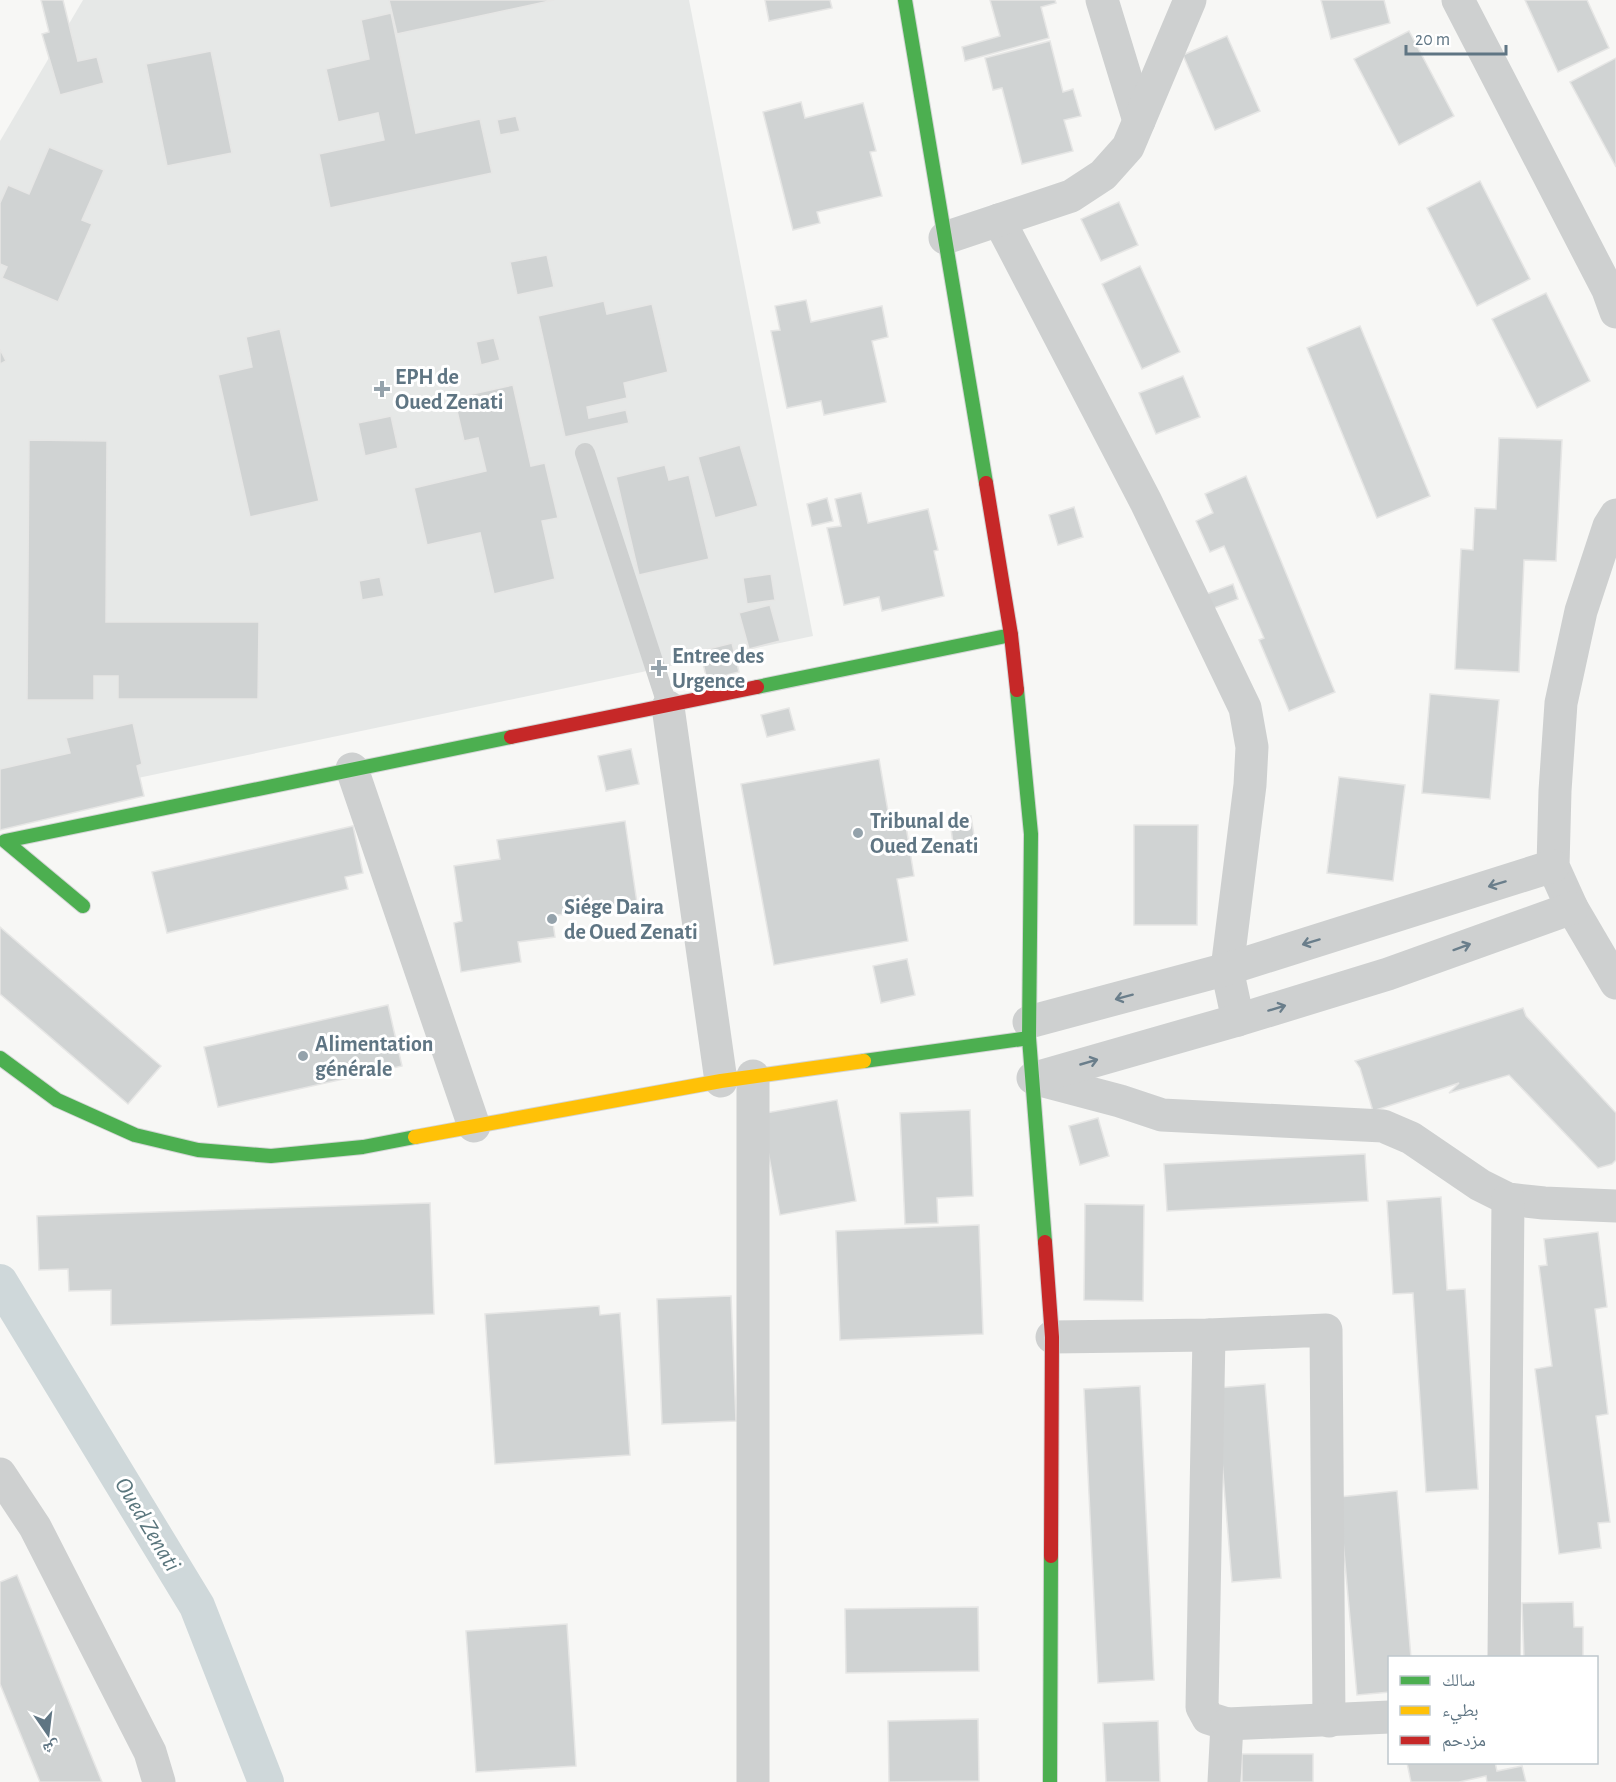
<svg xmlns="http://www.w3.org/2000/svg" width="1616" height="1782" font-family="'Alegreya Sans','Noto Naskh Arabic',sans-serif">
  <style>
    .built { fill: #e6e8e7 }
    .lines { fill: none; stroke-linecap: round; stroke-linejoin: round }
    .canal { stroke: #cfd8da; stroke-width: 36 }
    .building { fill: #d0d3d3; stroke: #e6e6e5; stroke-width: 1.5 }
    .fast-casing { stroke: #d3d5d5; stroke-width: 16 }
    .slow-casing { stroke: #d3d5d5; stroke-width: 16 }
    .jam-casing { stroke: #d3d5d5; stroke-width: 16 }
    .lane { stroke: #ced0d0; stroke-width: 20 }
    .street { stroke: #ced0d0; stroke-width: 33 }
    .fast { stroke: #4caf50; stroke-width: 14 }
    .slow { stroke: #ffc107; stroke-width: 14 }
    .jam { stroke: #c62828; stroke-width: 14 }
    .oneway { stroke: #6a7e8b }
    .poi-dot { fill: #94a2ab; stroke: #fff; stroke-width: 2 }
    .labels { text-anchor: middle; stroke-width: 6; stroke-linejoin: round; paint-order: stroke }
    .poi-label { font-size: 22px; font-weight: bold; fill: #5f7583; stroke: #fff; text-anchor: start }
    .water-label { font-size: 24px; font-style: italic; fill: #5a767d; stroke: #fff }
  </style>
  <rect width="100%" height="100%" fill="#f7f7f5"/>
  <path class="built" d="M83,0h606l124,636 -813,171v-666z"/>
  <g class="lines">
    <path class="canal" d="M0,1282l197,324 69,176"/>
  </g>
  <g class="building">
    <path d="M41,0h22l15,61 19,-4 7,26 -44,12 -18,-61 7,-2z"/>
    <path d="M389,0h165l-157,34z"/>
    <path d="M765,0h65l2,8 -63,13z"/>
    <path d="M990,0h65l1,3 -15,4 8,31 -84,23 -3,-14 38,-11z"/>
    <path d="M1321,0h63l6,23 -59,16z"/>
    <path d="M1525,0h62l22,48 -51,24z"/>
    <path d="M391,13l25,120 64,-14 12,54 -162,35 -11,-54 65,-14 -6,-27 -40,9 -12,-53 43,-10 -8,-39z"/>
    <path d="M1409,31l45,85 -55,29 -45,-86z"/>
    <path d="M1227,36l33,75 -45,19 -32,-75z"/>
    <path d="M1050,41l13,51 10,-3 8,27 -17,4 9,31 -51,13 -20,-76 -9,2 -8,-32z"/>
    <path d="M211,51l21,102 -65,13 -21,-102z"/>
    <path d="M1616,58v109l-46,-85z"/>
    <path d="M801,102l4,16 58,-15 13,48 -6,1 12,44 -65,16 3,11 -27,7 -30,-118z"/>
    <path d="M516,116l4,15 -20,4 -3,-15z"/>
    <path d="M49,147l55,23 -22,50 10,4 -34,78 -56,-24 5,-11 -7,-3v-61l8,-18 21,9z"/>
    <path d="M1480,181l50,98 -53,27 -50,-98z"/>
    <path d="M1119,202l19,43 -37,16 -20,-42z"/>
    <path d="M547,255l7,32 -37,8 -7,-33z"/>
    <path d="M1140,266l40,86 -38,17 -40,-85z"/>
    <path d="M1546,293l44,88 -53,27 -45,-89z"/>
    <path d="M806,300l5,22 71,-16 6,31 -16,4 14,61 -62,13 -3,-14 -34,7 -16,-77 9,-1 -5,-24z"/>
    <path d="M604,301l3,13 45,-10 16,68 -44,11 3,15 -40,9 2,11 37,-8 3,13 -64,14 -27,-121z"/>
    <path d="M1360,326l70,170 -53,22 -70,-170z"/>
    <path d="M280,329l39,172 -69,16 -32,-142 34,-8 -6,-30z"/>
    <path d="M494,338l6,22 -19,5 -5,-23z"/>
    <path d="M0,349l6,12 -6,3z"/>
    <path d="M1183,376l17,41 -44,17 -17,-41z"/>
    <path d="M513,385l18,81 14,-3 13,55 -16,3 13,58 -61,15 -14,-61 -53,12 -13,-57 72,-17 -8,-33 -14,3 -10,-43z"/>
    <path d="M391,416l7,32 -33,8 -7,-33z"/>
    <path d="M1499,438l63,2 -6,121 -32,-1 -5,112 -64,-3 6,-120 12,1 2,-42 21,1z"/>
    <path d="M29,440l78,1 -1,181h153l-1,77h-140v-23h-24v24h-67z"/>
    <path d="M740,445l18,61 -43,12 -17,-61z"/>
    <path d="M665,465l4,15 20,-5 20,84 -70,16 -23,-98z"/>
    <path d="M1246,476l89,216 -46,19 -30,-71 5,-2 -40,-92 -14,6 -14,-31 17,-8 -8,-19z"/>
    <path d="M861,493l7,30 60,-14 10,41 -4,1 10,45 -62,15 -3,-14 -35,8 -17,-77 14,-2 -6,-27z"/>
    <path d="M827,498l6,23 -21,5 -5,-22z"/>
    <path d="M1074,507l9,30 -25,8 -9,-30z"/>
    <path d="M771,574l4,26 -28,4 -4,-26z"/>
    <path d="M380,577l4,19 -22,4 -3,-19z"/>
    <path d="M1233,584l5,15 -37,14 -5,-15z"/>
    <path d="M770,605l10,36 -31,8 -10,-36z"/>
    <path d="M732,643l7,29 -32,8 -7,-29z"/>
    <path d="M1430,694l69,6 -9,99 -68,-6z"/>
    <path d="M789,708l6,22 -28,7 -6,-22z"/>
    <path d="M133,723l9,41 -5,2 7,30 -144,34v-61l70,-16 -4,-15z"/>
    <path d="M631,749l8,35 -33,7 -8,-35z"/>
    <path d="M879,759l11,64 15,-3 9,56 -17,3 11,62 -134,24 -33,-181z"/>
    <path d="M1339,777l66,8 -12,96 -66,-8z"/>
    <path d="M971,816l5,33 -22,3 -4,-32z"/>
    <path d="M625,821l12,82 -85,13 3,21 -37,5 3,20 -60,10 -7,-49 8,-2 -8,-55 46,-7 -3,-19z"/>
    <path d="M1134,825h64l-1,100h-63z"/>
    <path d="M353,826l10,47 -18,4 3,12 -181,44 -15,-61z"/>
    <path d="M0,927l161,139 -33,38 -128,-110z"/>
    <path d="M907,959l8,36 -34,8 -8,-37z"/>
    <path d="M388,1005l14,61 -184,41 -14,-60z"/>
    <path d="M1523,1008l3,8 90,97v47l-4,4 -14,4 -89,-93 -60,18 10,-10 -86,28 -13,-43 -5,-7z"/>
    <path d="M837,1100l19,101 -76,14 -19,-101z"/>
    <path d="M970,1110l3,86 -36,2 1,25 -33,1 -5,-111z"/>
    <path d="M1098,1118l11,38 -29,9 -11,-39z"/>
    <path d="M1365,1154l3,47 -201,10 -3,-47z"/>
    <path d="M1441,1197l6,93 18,-1 13,200 -52,3 -13,-199 -20,1 -6,-93z"/>
    <path d="M430,1203l4,111 -323,11v-35l-42,1 -1,-22 -29,1 -2,-54z"/>
    <path d="M1085,1204l59,1 -1,96 -59,-1z"/>
    <path d="M979,1225l4,109 -143,6 -4,-109z"/>
    <path d="M1598,1232l9,75 -12,2 13,105 -12,2 14,106 -12,1 3,25 -42,6 -24,-185 17,-3 -13,-100 8,-1 -3,-26z"/>
    <path d="M731,1296l5,125 -74,3 -5,-125z"/>
    <path d="M599,1306l1,9 20,-2 10,142 -135,9 -10,-150z"/>
    <path d="M1265,1384l16,194 -49,4 -16,-194z"/>
    <path d="M1140,1386l14,294 -56,3 -14,-294z"/>
    <path d="M1397,1491l14,167h-21v34l-33,3 -18,-198z"/>
    <path d="M17,1575l85,207h-62l-40,-98v-102z"/>
    <path d="M1573,1602l1,25h9v31h-59l-2,-55z"/>
    <path d="M978,1607l1,64 -133,2 -1,-64z"/>
    <path d="M567,1624l9,142 -100,6 -10,-141z"/>
    <path d="M978,1719l1,62 -90,1 -1,-61z"/>
    <path d="M1158,1721l2,61h-54l-3,-59z"/>
    <rect x="1242" y="1754" width="71" height="28"/>
    <path d="M1495,1762l2,9 25,-5 4,16h-39l-1,-6 -27,6h-48l-4,-19z"/>
  </g>
  <g class="lines">
    <g class="fast-casing">
      <g id="fast">
        <path d="M905,0l81,483"/>
        <path d="M757,687l254,-52"/>
        <path d="M1017,690l14,144 -2,204 16,204"/>
        <path d="M83,906l-78,-65 506,-104"/>
        <path d="M0,1058l57,42 78,35 63,15 73,6 92,-9 52,-10"/>
        <path d="M864,1061l165,-23"/>
        <path d="M1050,1782l1,-226"/>
      </g>
    </g>
    <g class="slow-casing">
      <path id="slow" d="M415,1137l306,-56 143,-20"/>
    </g>
    <g class="jam-casing">
      <g id="jam">
        <path d="M986,483l25,152 6,55"/>
        <path d="M511,737l246,-50"/>
        <path d="M1045,1242l7,95 -1,219"/>
      </g>
    </g>
    <path class="lane" d="M585,453l83,254"/>
    <g class="street">
      <path d="M1102,0l37,121"/>
      <path d="M1458,0l150,290 8,22"/>
      <path d="M999,220l147,282 99,206 7,39 -2,38 -23,184 11,51"/>
      <path d="M945,238l126,-42 32,-21 25,-28 62,-147"/>
      <path d="M1616,515l-7,11 -28,85 -20,92 -6,88 -2,75 19,42 44,75"/>
      <path d="M668,707l53,374"/>
      <path d="M352,769l122,357"/>
      <path d="M1029,1022l198,-53 326,-103"/>
      <path d="M1033,1078l87,23 42,14 221,11 28,12 69,47 28,14 36,4 72,3"/>
      <path d="M1035,1078l203,-58 150,-46 184,-66"/>
      <path d="M1209,1335l-7,372 6,11 19,6 -3,58"/>
      <path d="M1052,1337l157,-2 117,-5 3,391"/>
      <path d="M0,1474l35,53 115,225 9,30"/>
      <path d="M1504,1658l4,-459"/>
      <path d="M1227,1724l163,-7"/>
      <path d="M753,1782v-706"/>
    </g>
    <use href="#fast" class="fast"/>
    <use href="#slow" class="slow"/>
    <use href="#jam" class="jam"/>
  </g>
  <defs><path id="oneway-shaft" d="M-6 0H5M1.5-3L5.5 0L1.5 3" fill="none" stroke-width="1.6" stroke-linecap="round" stroke-linejoin="round" transform="scale(1.5)"/></defs>
  <g class="oneway">
    <use href="#oneway-shaft" transform="translate(1497 884) rotate(163)"/>
    <use href="#oneway-shaft" transform="translate(1311 942) rotate(163)"/>
    <use href="#oneway-shaft" transform="translate(1462 947) rotate(-20)"/>
    <use href="#oneway-shaft" transform="translate(1124 997) rotate(165)"/>
    <use href="#oneway-shaft" transform="translate(1277 1008) rotate(-17)"/>
    <use href="#oneway-shaft" transform="translate(1089 1062) rotate(-16)"/>
  </g>
  <g class="poi-dot">
    <path d="M379 380h6v6h6v6h-6v6h-6v-6h-6v-6h6z"/>
    <path d="M656 659h6v6h6v6h-6v6h-6v-6h-6v-6h6z"/>
    <circle cx="858" cy="833" r="6"/>
    <circle cx="552" cy="919" r="6"/>
    <circle cx="303" cy="1056" r="6"/>
  </g>
  <g class="labels">
    <g class="poi-label">
      <text x="395" y="384">EPH de<tspan x="395" dy="25">Oued Zenati</tspan></text>
      <text x="672" y="663">Entree des<tspan x="672" dy="25">Urgence</tspan></text>
      <text x="870" y="828">Tribunal de<tspan x="870" dy="25">Oued Zenati</tspan></text>
      <text x="564" y="914">Siége Daira<tspan x="564" dy="25">de Oued Zenati</tspan></text>
      <text x="315" y="1051">Alimentation<tspan x="315" dy="25">générale</tspan></text>
    </g>
    <g class="water-label">
      <text transform="translate(148 1524) rotate(59)" y="8">Oued Zenati</text>
    </g>
  </g>
  <rect x="1388" y="1656" width="210" height="108" fill="#ffffff" stroke="#bfc8cd" stroke-width="1.5"/>
  <rect x="1400" y="1676" width="30" height="9" fill="#4caf50" stroke="#bfc8cd" stroke-width="1.5"/>
  <text x="1442" y="1686" font-size="18" fill="#5f7583">سالك</text>
  <rect x="1400" y="1706" width="30" height="9" fill="#ffc107" stroke="#bfc8cd" stroke-width="1.5"/>
  <text x="1442" y="1716" font-size="18" fill="#5f7583">بطيء</text>
  <rect x="1400" y="1736" width="30" height="9" fill="#c62828" stroke="#bfc8cd" stroke-width="1.5"/>
  <text x="1442" y="1746" font-size="18" fill="#5f7583">مزدحم</text>
  <g transform="translate(48 1734) rotate(166)" stroke="#ffffff" stroke-width="4.5" paint-order="stroke">
  <path d="M0-4.5L10 22L0 15L-10 22Z" fill="#5f7583"/>
  <text y="-9" font-size="16" font-weight="bold" text-anchor="middle" fill="#5f7583">ش</text>
  </g>
  <path d="M1406 45v9h100v-9" fill="none" stroke="#5f7583" stroke-width="3"/>
  <text x="1415" y="45" font-size="18" fill="#5f7583" stroke="#ffffff" stroke-width="4.5" paint-order="stroke">20 m</text>
</svg>
